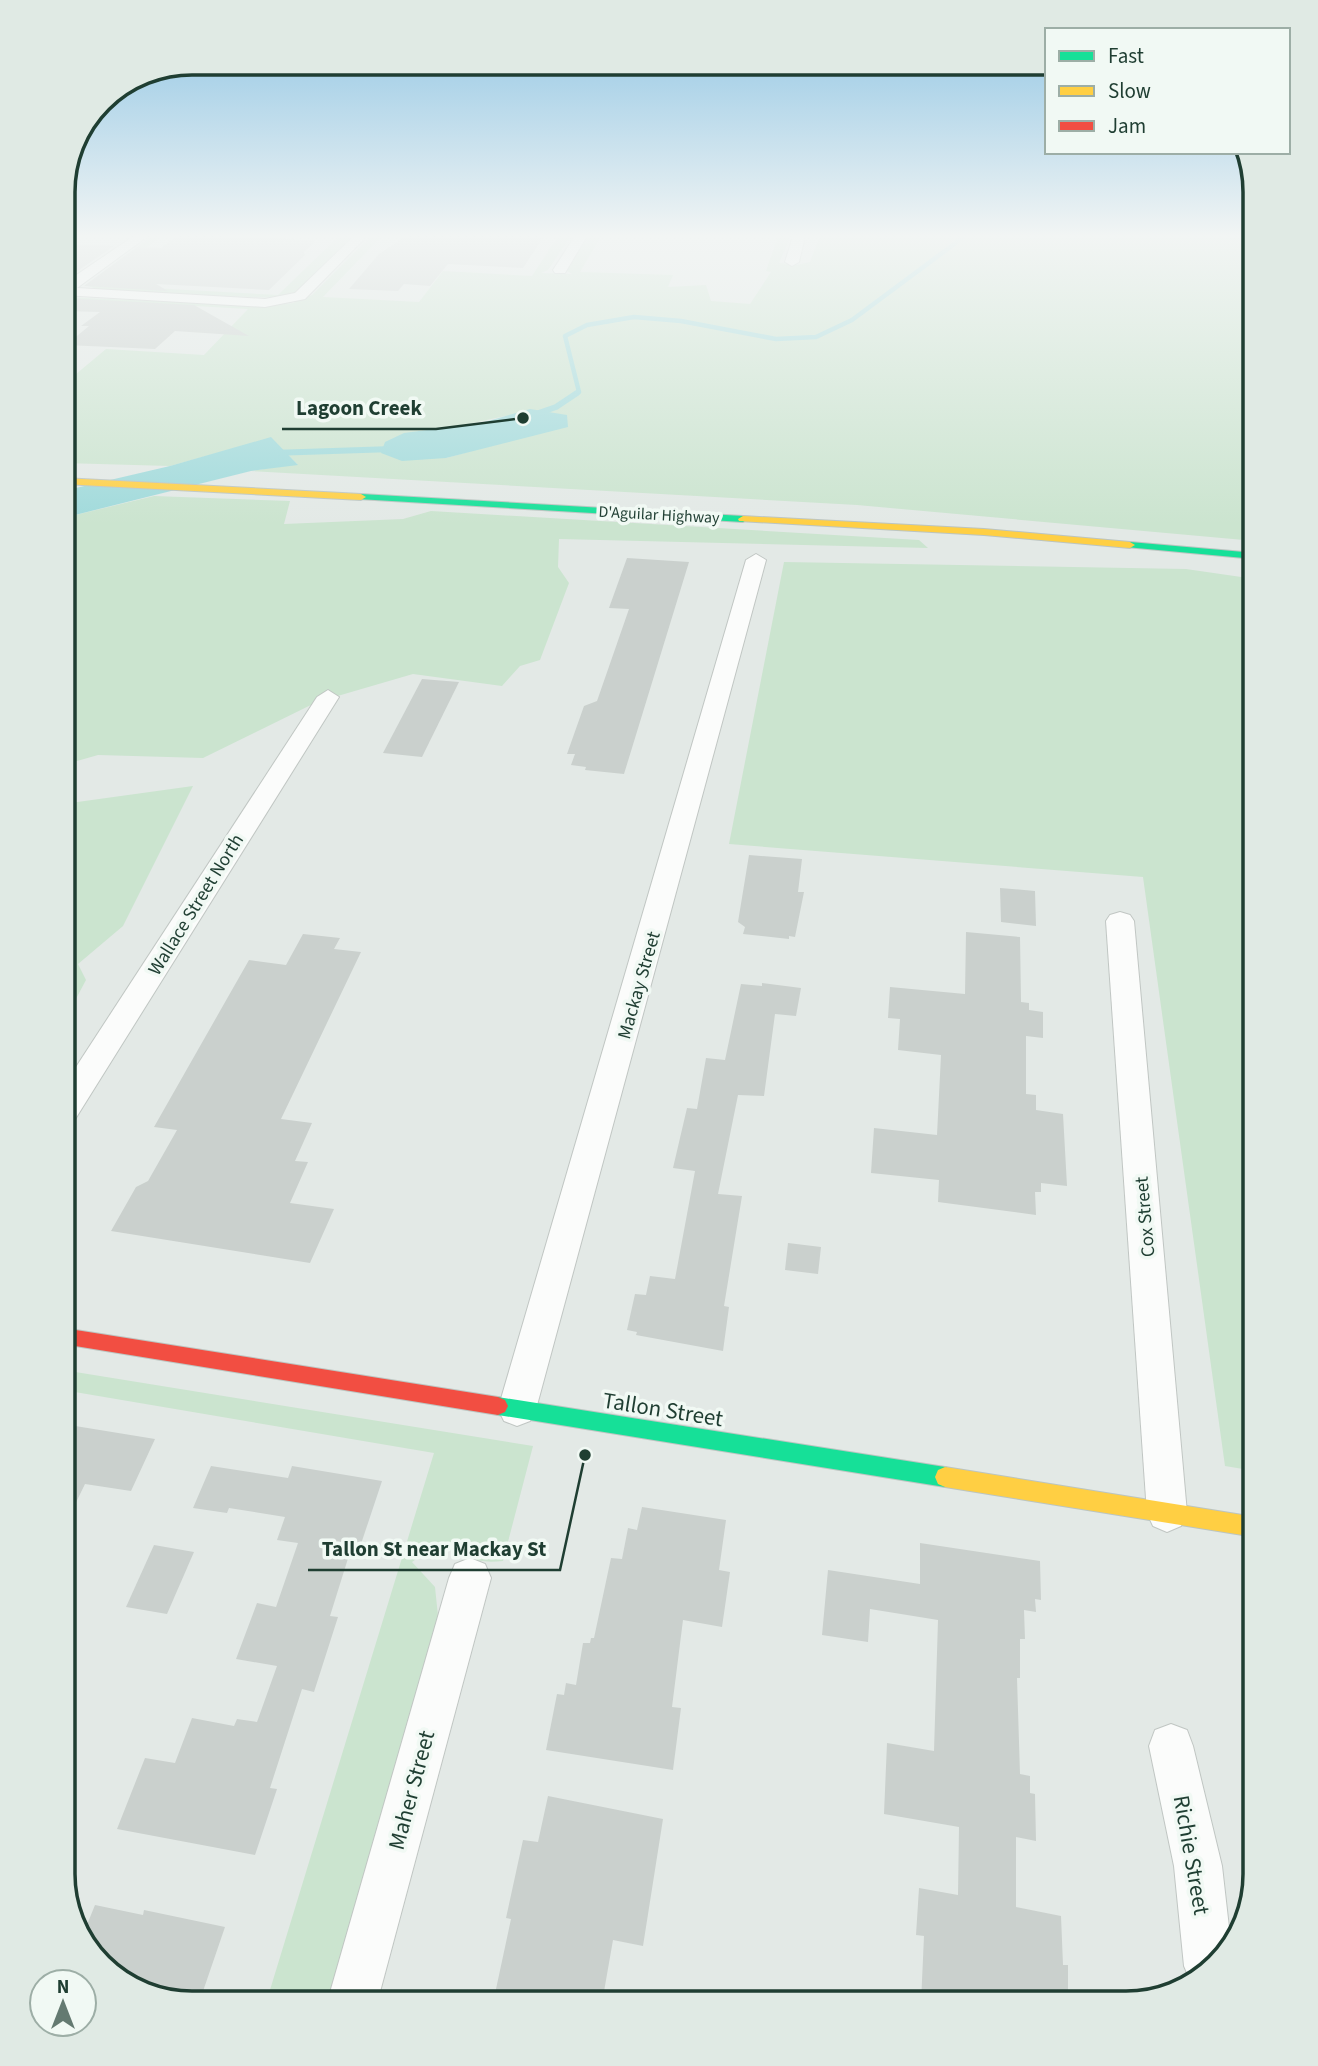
<svg xmlns="http://www.w3.org/2000/svg" width="1318" height="2066" font-family="'Source Sans 3',sans-serif">
  <style>
    .green { fill: #cbe4cf; fill-rule: evenodd }
    .water { fill: #a0dadb }
    .lines { fill: none; stroke-linecap: round; stroke-linejoin: round }
    .stream-far1 { stroke: #a0dadb; stroke-width: 4.5 }
    .stream { stroke: #a0dadb; stroke-width: 6 }
    .building { fill: #cad0cd }
    .street-casing { stroke: #c0c6c3; stroke-width: 2 }
    .fast-casing { stroke: #bcc5c1; stroke-width: 2 }
    .slow-casing { stroke: #bcc5c1; stroke-width: 2 }
    .jam-casing { stroke: #bcc5c1; stroke-width: 2 }
    .street { fill: #fbfcfb; fill-rule: evenodd }
    .fast { fill: #16e098; fill-rule: evenodd }
    .slow { fill: #ffcf43; fill-rule: evenodd }
    .jam { fill: #f24e42; fill-rule: evenodd }
    .labels { text-anchor: middle; stroke-width: 7; stroke-linejoin: round; paint-order: stroke }
    .far-street-label { font-size: 16px; fill: #1f3e32; stroke: #f1f9f4 }
    .street-label { font-size: 19px; fill: #1f3e32; stroke: #f1f9f4 }
    .near-street-label { font-size: 23px; fill: #1f3e32; stroke: #f1f9f4 }
    .rim { fill: none; stroke: #1f3e32; stroke-width: 3.5 }
    .leader { fill: none; stroke: #1f3e32; stroke-width: 2.5 }
    .callout-dot { fill: #1f3e32; stroke: #f1f9f4; stroke-width: 2.5 }
    .callout-label { font-size: 21px; text-anchor: middle; font-weight: bold; fill: #1f3e32; stroke: #f1f9f4; stroke-width: 7; stroke-linejoin: round; paint-order: stroke }
  </style>
  <rect width="100%" height="100%" fill="#e3e9e6"/>
  <g class="green">
    <path d="M152,236h10l-66,49 182,10 61,-59h13l-57,57 -18,5 -175,-7 -16,-6z"/>
    <path d="M371,236h11l-59,61 96,5 24,-31 89,5 26,-40h13l-23,34 -7,3 31,1 -5,-3 21,-35h13l-21,36 93,3 -5,12 38,-2 5,16 39,3 21,-32 -5,-1 12,-35h13l-12,27 18,2 13,-3 10,-26h435v305l-398,-36 -606,-34 46,-7 -26,-26 -101,28 -107,-3v-78l43,-36 98,6 44,-46 -177,-10 -8,5v-7l205,9 25,-3 19,-8zM505,416l7,24 -66,18 -5,-28z"/>
    <path d="M154,496l136,5 -6,23 119,-5 28,-8 488,29 9,8 -369,-9 -1,28 11,16 -29,77 -20,6 -18,20 -89,-12 -96,28 -114,56 -105,-3 -35,10v-247z"/>
    <path d="M784,562l402,7 69,10v892l-30,-5 -82,-589 -414,-33z"/>
    <path d="M193,786l-70,140 -45,38 8,16 -16,30 -7,-1v-205z"/>
    <path d="M63,1370l470,76 -30,115c-27,3 -42,-4 -64,-18l-27,19 23,25 3,29 -110,387h-62l168,-550 -371,-63z"/>
  </g>
  <g class="water">
    <path d="M530,409l37,6 1,12 -122,31 -44,3 -21,-8 4,-11 19,-9 77,-10z"/>
    <path d="M271,437l27,28 -47,6 -188,47v-27l107,-25z"/>
  </g>
  <g class="lines">
    <path class="stream-far1" d="M574,395l5,-3 -14,-56 22,-11 47,-8 47,4 95,18 40,-2 36,-17 113,-84"/>
    <g class="stream">
      <path d="M533,415l23,-8 21,-14"/>
      <path d="M272,453l121,-4"/>
    </g>
  </g>
  <g class="building">
    <path d="M176,236h35l105,4 -12,12 1,3 -36,35 -113,-6 12,7 -84,-5 53,-39 24,1z"/>
    <path d="M406,236h138l-21,32 -75,-4 -18,22 -26,-2 -6,7 -49,-2 30,-35z"/>
    <path d="M63,244l51,2 -51,35z"/>
    <path d="M63,298l131,7 55,31 -74,-5 -20,18 -89,-4 23,-19h-8l19,-14 -37,-1z"/>
    <path d="M627,558l62,4 -65,212 -39,-4 1,-3 -15,-2 4,-11h-8l17,-48 13,-5 32,-92 -20,-1z"/>
    <path d="M422,679l37,3 -37,75 -39,-4z"/>
    <path d="M749,855l53,4 -4,33h6l-9,45 -6,-1v3l-46,-5 2,-7 -7,-5z"/>
    <path d="M1000,888l35,3 1,35 -35,-4z"/>
    <path d="M966,932l54,5 1,65 8,1v7l14,2v26l-17,-2v58l10,1v15l27,4 4,72 -26,-3v9h-6l1,23 -98,-13 1,-22 -68,-7 3,-45 63,7 4,-80 -43,-5 2,-31 -12,-1 2,-31 75,7z"/>
    <path d="M303,934l37,4 -6,11 27,3 -80,167 31,4 -17,38 13,1 -18,41 44,6 -24,54 -199,-32 25,-44 12,-6 29,-51 -23,-3 95,-167 37,5z"/>
    <path d="M762,983l39,5 -5,28 -21,-2 -11,82 -26,-1 -20,99 24,2 -18,110 5,1 -6,44 -87,-16 1,-3 -10,-2 8,-36 11,1 4,-19 25,3 20,-108 -22,-3 14,-60 10,1 9,-51 19,2 16,-76 21,2z"/>
    <path d="M788,1243l33,4 -3,27 -33,-4z"/>
    <path d="M63,1424l92,15 -24,52 -46,-7 -22,45z"/>
    <path d="M211,1466l77,12 4,-12 90,15 -24,72 -8,-1 -20,64 8,1 -24,75 -12,-3 -32,99 7,1 -22,66 -138,-26 28,-71 30,5 17,-45 42,8 3,-7 20,3 20,-56 -41,-7 21,-56 19,4 22,-64 -21,-3 8,-23 -56,-9 -2,5 -34,-5z"/>
    <path d="M642,1507l84,13 -7,50 11,2 -8,55 -39,-7 -11,87 9,1 -8,62 -127,-20 11,-56 7,1 2,-12 10,2 7,-42h7l1,-5h3l17,-80 11,1 6,-31 9,2z"/>
    <path d="M920,1543l120,18 1,39 -6,-1 1,13 -12,-2 1,29h-5v39h-3l3,96 10,2v17l5,1 1,47 -20,-4v70l45,9 2,49h5v38h-147l3,-67 -8,-1 3,-47 39,7 1,-68 -75,-13 3,-71 47,8 4,-131 -68,-11 -2,33 -46,-7 6,-65 92,14z"/>
    <path d="M154,1545l40,7 -27,62 -41,-7z"/>
    <path d="M548,1796l115,23 -20,127 -30,-6 -11,63h-109l18,-84 -5,-1 17,-78 15,2z"/>
    <path d="M95,1905l48,10 1,-5 81,17 -25,73 -79,-19 -39,-44z"/>
  </g>
  <g class="lines">
    <g class="street-casing">
      <g id="street">
        <path d="M134,236h14l-71,52 188,11 30,-6 59,-57h13l-62,63 -40,8 -202,-12v-11z"/>
        <path d="M575,236h12l-22,37h-10l-2,-3z"/>
        <path d="M793,236h12l-6,26 -7,4 -7,-4z"/>
        <path d="M756,554l10,6 -230,849 -6,12 -13,5 -13,-5 -6,-12 248,-849z"/>
        <path d="M328,690l11,7 -265,424 -11,4v-38l254,-390z"/>
        <path d="M1120,912l10,3 4,6 53,592 -6,13 -14,6 -14,-6 -6,-13 -41,-592 4,-6z"/>
        <path d="M470,1558l15,6 6,14 -114,425h-50l122,-425 6,-14z"/>
        <path d="M1171,1724l16,6 6,16 29,120 9,79 -40,37 -7,-16 -10,-100 -25,-120 6,-16z"/>
      </g>
    </g>
    <g class="fast-casing">
      <g id="fast">
        <path d="M361,494l382,22 5,3 -5,3 -385,-23 -2,-2z"/>
        <path d="M1130,542l125,11v6l-129,-12 -1,-2z"/>
        <path d="M498,1397l447,70 7,3 3,7 -3,7 -7,3 -447,-72 -7,-3 -3,-6 3,-6z"/>
      </g>
    </g>
    <g class="slow-casing">
      <g id="slow">
        <path d="M63,478l298,16 5,3 -5,3 -298,-16z"/>
        <path d="M743,516l241,13 146,13 5,3 -5,3 -146,-13 -245,-14 -1,-2z"/>
        <path d="M945,1467l310,50v20l-310,-50 -7,-3 -3,-7 3,-7z"/>
      </g>
    </g>
    <g class="jam-casing">
      <path id="jam" d="M63,1328l435,69 7,3 3,6 -3,6 -7,3 -435,-71z"/>
    </g>
    <use href="#street" class="street"/>
    <use href="#fast" class="fast"/>
    <use href="#slow" class="slow"/>
    <use href="#jam" class="jam"/>
  </g>
  <linearGradient id="sky" x2="0" y2="1"><stop stop-color="#8bc3e3"/><stop offset="0.45" stop-color="#f2f5f4"/><stop offset="1" stop-color="#f2f5f4" stop-opacity="0"/></linearGradient>
  <rect width="1318" height="525" fill="url(#sky)"/>
  <g class="labels">
    <g class="far-street-label">
      <text transform="translate(659 514) rotate(3)" y="6">D'Aguilar Highway</text>
    </g>
    <g class="street-label">
      <text transform="translate(195 904) rotate(-58)" y="7">Wallace Street North</text>
      <text transform="translate(638 985) rotate(-74)" y="7">Mackay Street</text>
      <text transform="translate(1144 1217) rotate(-95)" y="7">Cox Street</text>
    </g>
    <g class="near-street-label">
      <text transform="translate(663 1409) rotate(9)" y="8">Tallon Street</text>
      <text transform="translate(411 1790) rotate(-75)" y="8">Maher Street</text>
      <text transform="translate(1192 1855) rotate(80)" y="8">Richie Street</text>
    </g>
  </g>
  <path d="M0 0H1318V2066H0ZM192 75H1126A117 117 0 0 1 1243 192V1874A117 117 0 0 1 1126 1991H192A117 117 0 0 1 75 1874V192A117 117 0 0 1 192 75Z" fill="#e0eae4" fill-rule="evenodd"/>
  <path class="rim" d="M192 75H1126A117 117 0 0 1 1243 192V1874A117 117 0 0 1 1126 1991H192A117 117 0 0 1 75 1874V192A117 117 0 0 1 192 75Z"/>
  <path class="leader" d="M523 418L436 429H282M585 1455L560 1570H308"/>
  <g class="callout-dot">
    <circle cx="523" cy="418" r="7"/>
    <circle cx="585" cy="1455" r="7"/>
  </g>
  <g class="callout-label">
    <text x="359" y="415">Lagoon Creek</text>
    <text x="434" y="1556">Tallon St near Mackay St</text>
  </g>
  <rect x="1045" y="28" width="245" height="126" fill="#f1f9f4" stroke="#9daea6" stroke-width="2"/>
  <rect x="1059" y="51" width="35" height="10" fill="#16e098" stroke="#9daea6" stroke-width="2"/>
  <text x="1108" y="63" font-size="21" fill="#1f3e32">Fast</text>
  <rect x="1059" y="86" width="35" height="10" fill="#ffcf43" stroke="#9daea6" stroke-width="2"/>
  <text x="1108" y="98" font-size="21" fill="#1f3e32">Slow</text>
  <rect x="1059" y="121" width="35" height="10" fill="#f24e42" stroke="#9daea6" stroke-width="2"/>
  <text x="1108" y="133" font-size="21" fill="#1f3e32">Jam</text>
  <g transform="translate(63 2003)"><circle r="33" fill="#f1f9f4" stroke="#9daea6" stroke-width="2"/>
  <path d="M0-5L12 26L0 18L-12 26Z" fill="#647a71"/>
  <text y="-10" font-size="19" font-weight="bold" text-anchor="middle" fill="#1f3e32">N</text>
  </g>
</svg>
